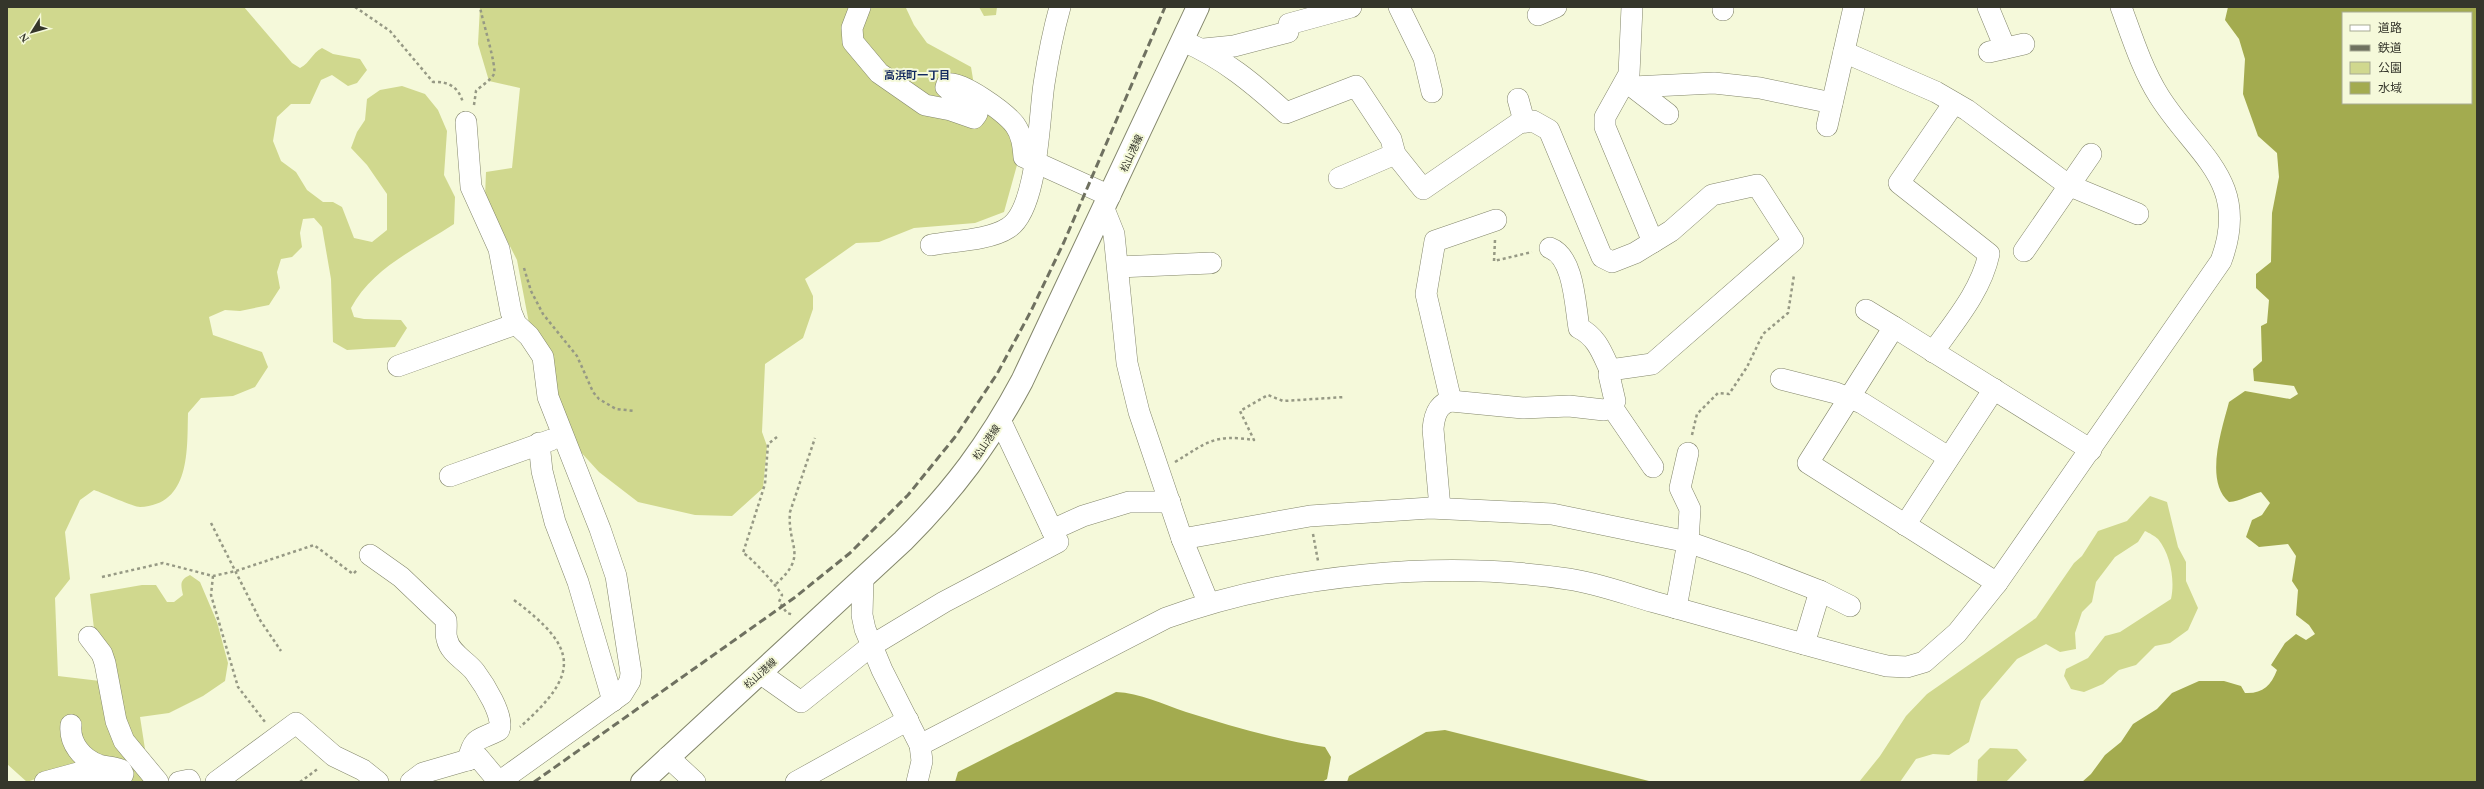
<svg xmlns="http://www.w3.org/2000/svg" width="2484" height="789" font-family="'Times New Roman','Noto Sans JP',serif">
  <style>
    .green { fill: #d0d88e }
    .water { fill: #a3ab4f; fill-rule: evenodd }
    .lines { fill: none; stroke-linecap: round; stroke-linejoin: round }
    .street-casing { stroke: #83866b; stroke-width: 22 }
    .primary-casing { stroke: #83866b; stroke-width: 24 }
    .path { stroke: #969984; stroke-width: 2.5; stroke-dasharray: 3 3; stroke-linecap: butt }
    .street { stroke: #fff; stroke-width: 21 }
    .primary { stroke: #fff; stroke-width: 22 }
    .rail { stroke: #6f7160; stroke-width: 3; stroke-dasharray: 8 4; stroke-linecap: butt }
    .labels { text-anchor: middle; stroke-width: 4; stroke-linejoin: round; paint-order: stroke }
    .street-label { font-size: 10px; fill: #35362b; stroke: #f5f9da }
    .neighbourhood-label { font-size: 11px; font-weight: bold; fill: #11285e; stroke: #f5f9da }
  </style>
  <rect width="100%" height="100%" fill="#f5f9da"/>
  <g class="green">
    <path d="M7,7h237l48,56 8,5c11,-6 11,-14 22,-20l11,6 27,5 7,11 -10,13 -9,3 -16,-11 -11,5 -11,24h-19l-14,13 -4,24 8,20 15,11 11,18 16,12h10l9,5 12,31 18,4 15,-12v-36l-20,-29 -16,-17 6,-16 8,-12 2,-21 13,-9 22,-4 23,8 13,16 9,21 -3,44 11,22 -1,27c-36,24 -81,43 -103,84l3,9 10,2 37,1 6,8 -12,19 -48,3 -14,-8 -2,-63 -9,-52 -8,-9 -11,1 -3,14 2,14 -10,10 -11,2 -4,13 3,16 -11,17 -29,6 -15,-1 -16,7 4,18 49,17 6,15 -13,20 -22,9 -32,2 -13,15c-1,36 3,92 -48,94 -6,0 -37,-14 -46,-17l-14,10 -15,32 5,47 -15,19 3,78 42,5 -10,-87 52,-9h14l11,17h7l9,-7c-2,-10 -4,-15 7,-20l10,7 17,40 11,41 -3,18 -22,15 -34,17 -29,4 10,64 -15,1 -26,-11 -55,1 -27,10 -20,-18z"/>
    <path d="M480,7h428l-2,1 8,17 13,18 44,24 3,18 35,38 8,42 -13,47 -29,11 -61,5 -35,14 -23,1 -51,36 8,17v13l-10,29 -38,26 -3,68 5,14 -4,42 -31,28 -37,-1 -57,-13 -39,-30 -42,-46 -18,-50 -22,-116 -32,-63 1,-25 26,-4 8,-80 -31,-7 -11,-37z"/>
    <path d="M979,7h18l-1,8 -12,1z"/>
    <path d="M2150,496l17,6 11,45 8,15v19l12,27 -10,22 -18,13 -15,3 -19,19 -17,5 -16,14 -19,8 -13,-3 -7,-13 2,-7 22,-11 17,-22 15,-4 51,-33c4,-18 0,-44 -13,-60 -3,-3 -9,-6 -13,-8l-7,11 -23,15 -19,25 -4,20 -10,10 -7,21 1,16 -16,3 -14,-8 -29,15 -36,42 -12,41 -20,13 -16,-1 -17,5 -16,23h-41l21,-26 26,-40 21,-22 109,-76 38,-55 8,-7 16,-25 29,-10z"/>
    <path d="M1990,748l27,1 10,11 -21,22h-29l1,-22z"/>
  </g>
  <g class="water">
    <path d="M2228,7h249v775h-395l9,-8 14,-19 16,-13 12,-18 24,-15 15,-16 27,-12h25l17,5 4,7c17,1 26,-7 32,-23l-6,-5 14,-22 11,-9 10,6 9,-6 -6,-9 -13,-10 2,-25 -6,-9 4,-25 -8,-12 -29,3 -13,-10 6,-17 10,-5 8,-12 -9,-11c-12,3 -20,9 -32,10 -25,-21 -7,-73 0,-100l16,-11 45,8 8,-5 -4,-8 -40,-5 -1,-12 9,-8 -1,-35 6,-3 2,-23 -13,-12v-14l15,-12 1,-49 7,-36 -2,-24 -19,-17 -15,-42 2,-35 -6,-20 -14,-19zM2343,13h128v90h-128z"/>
    <path d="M1116,692c24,1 47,12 70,20 45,14 92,28 139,35l6,10 -4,22 -5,3h-367l3,-10z"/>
    <path d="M1445,730l208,52h-306l2,-6 77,-44z"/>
  </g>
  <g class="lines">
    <g class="street-casing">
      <g id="street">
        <path d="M860,7l-8,21 1,14 26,31 46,32 26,5 23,8 3,-4 -31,-27 1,-3c15,-3 58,28 68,41 7,10 8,20 9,32l86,39"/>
        <path d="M1399,7l25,51 8,34"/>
        <path d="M1723,7v3"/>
        <path d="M1988,7l17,41"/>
        <path d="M1538,15l18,-8"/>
        <path d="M1183,41c40,17 71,43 103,72l70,-27 35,53 4,15 28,35 96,-66 14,-2 16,9 53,127 10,5 23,-9 18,-11 -48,-115v-10l24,-43 3,-67"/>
        <path d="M1204,49l30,-3 54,-14 1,-8 62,-17"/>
        <path d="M1844,52l92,40 31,18 101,75 70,29"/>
        <path d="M1989,52l35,-8"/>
        <path d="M1629,84l39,30"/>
        <path d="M1633,87l81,-4 46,5 72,15"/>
        <path d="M1518,99l6,22"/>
        <path d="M466,122l5,65 28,62 12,63 5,12 13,12 14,21 5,40 52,132 16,47 15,97 -1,8 -8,13 -123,88"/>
        <path d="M1827,126l27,-119"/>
        <path d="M1339,178l56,-24"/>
        <path d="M1104,209l10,25 13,129 12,49 43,127 26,63"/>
        <path d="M931,245c22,-4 59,-5 77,-17 30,-18 31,-111 36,-144 4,-26 9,-52 16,-77"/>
        <path d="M1550,248c24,9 25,57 29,80 18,9 23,25 31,42"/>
        <path d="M2024,251l67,-97"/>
        <path d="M1118,267l93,-4"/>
        <path d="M1866,310l28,17"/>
        <path d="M1933,352c22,-31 48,-61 56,-98l-90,-71 55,-80"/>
        <path d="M398,366l118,-42"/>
        <path d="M1781,379l55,14 26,10 86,54"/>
        <path d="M1451,401l-25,-107 9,-53 61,-21"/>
        <path d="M1612,407l41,60"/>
        <path d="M1001,422l51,108"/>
        <path d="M539,443l3,28 13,51 23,60 35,119"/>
        <path d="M450,476l101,-36"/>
        <path d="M1440,508l-7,-79c1,-12 4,-25 18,-28l72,7 46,-2 35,4 8,-3 3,-6 -6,-26 1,-5 42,-6 141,-123 -36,-56 -45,10 -41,36 -18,11"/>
        <path d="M1905,525l89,-136"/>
        <path d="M1182,539l128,-23 120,-8 122,6 136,28 60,21 72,28 30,15"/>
        <path d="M370,555l31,22 45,43c1,6 -1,14 1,19 3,15 20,22 28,33 9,12 30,45 24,58 -20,11 -25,5 -31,30"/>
        <path d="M863,579l-1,36 3,14 17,41 38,75 2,16 -5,21"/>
        <path d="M1997,583l-189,-120 86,-136 197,123"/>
        <path d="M1676,608l12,-66 2,-33 -10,-21 8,-35"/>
        <path d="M89,637l13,17 3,9 11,58 8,20 34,41"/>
        <path d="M1804,644l16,-53"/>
        <path d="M760,673l41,29 70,-56 73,-44 114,-60 -6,-12 31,-14 46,-14h41"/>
        <path d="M920,745l246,-127c120,-44 276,-58 402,-39 29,4 58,15 86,23 78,21 155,45 233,64l20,1 17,-5 33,-29 40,-50 224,-322c30,-80 -25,-106 -62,-165 -17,-27 -27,-59 -38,-89"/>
        <path d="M668,757l27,25"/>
        <path d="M45,782l33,-9 32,6 11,-1 2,-4 -2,-4c-7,-3 -15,-3 -22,-5 -17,-6 -30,-22 -28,-40"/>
        <path d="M179,782l10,-2 1,2"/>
        <path d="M216,782l80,-59 38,33 29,14 15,12"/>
        <path d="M411,782l12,-9 55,-16 21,25"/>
        <path d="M796,782l112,-62"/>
      </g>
    </g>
    <g class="primary-casing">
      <path id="primary" d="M642,782l261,-241c50,-50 86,-98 119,-160l176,-374"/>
    </g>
    <g class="path">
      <path d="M355,7l35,24 43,51c15,-1 26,5 30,21"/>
      <path d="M474,105l2,-14c5,-5 15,-11 18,-17 3,-7 -12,-55 -14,-67"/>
      <path d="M1495,240l-1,21 38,-9"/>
      <path d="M524,268l7,23 12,23 34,42 16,36 6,7 17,10 19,2"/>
      <path d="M1692,435l5,-21 21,-21 11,1 18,-27 16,-33 25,-21 6,-38"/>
      <path d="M777,437l-9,7 -3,40 -22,69c7,3 35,34 39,42l-3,7 8,11 7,2"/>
      <path d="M1175,462c33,-20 38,-28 79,-22l-14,-29 28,-16 15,6 62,-4"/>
      <path d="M211,523l49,97 21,31"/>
      <path d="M1313,534l5,27"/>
      <path d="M213,576l-2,19 27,92 27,35"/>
      <path d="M102,577l61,-14 50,13 23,-5 78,-26 39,29 5,-5"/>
      <path d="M776,584c33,-30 11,-36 14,-72l25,-74"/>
      <path d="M514,600c64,48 67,73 6,127"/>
      <path d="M300,782l19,-14"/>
    </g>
    <use href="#street" class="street"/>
    <use href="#primary" class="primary"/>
    <path class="rail" d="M534,782l260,-184 56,-45 58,-58 47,-58 42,-63 34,-63 33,-69 101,-235"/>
  </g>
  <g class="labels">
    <g class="street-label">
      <text transform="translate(1131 153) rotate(-65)" y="4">松山港線</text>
      <text transform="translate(986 442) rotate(-56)" y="4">松山港線</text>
      <text transform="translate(760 673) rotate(-42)" y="4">松山港線</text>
    </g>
    <g class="neighbourhood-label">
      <text x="917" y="79">高浜町一丁目</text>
    </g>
  </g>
  <rect width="2484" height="789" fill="none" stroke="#35362b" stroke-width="16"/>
  <rect x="2342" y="12" width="130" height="92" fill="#f5f9da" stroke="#a8ab94"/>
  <rect x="2350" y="25" width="20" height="6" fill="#ffffff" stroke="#a8ab94"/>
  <text x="2378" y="32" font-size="12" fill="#35362b">道路</text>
  <rect x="2350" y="45" width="20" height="6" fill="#6f7160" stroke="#a8ab94"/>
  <text x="2378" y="52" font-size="12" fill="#35362b">鉄道</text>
  <rect x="2350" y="62" width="20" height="12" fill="#d0d88e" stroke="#a8ab94"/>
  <text x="2378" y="72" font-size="12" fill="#35362b">公園</text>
  <rect x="2350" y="82" width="20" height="12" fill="#a3ab4f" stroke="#a8ab94"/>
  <text x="2378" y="92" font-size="12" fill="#35362b">水域</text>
  <g transform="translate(32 32) rotate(233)" stroke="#f5f9da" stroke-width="3" paint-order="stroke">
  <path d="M0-3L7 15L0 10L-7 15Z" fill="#35362b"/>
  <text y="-6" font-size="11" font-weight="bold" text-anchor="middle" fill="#35362b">N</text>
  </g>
</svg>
